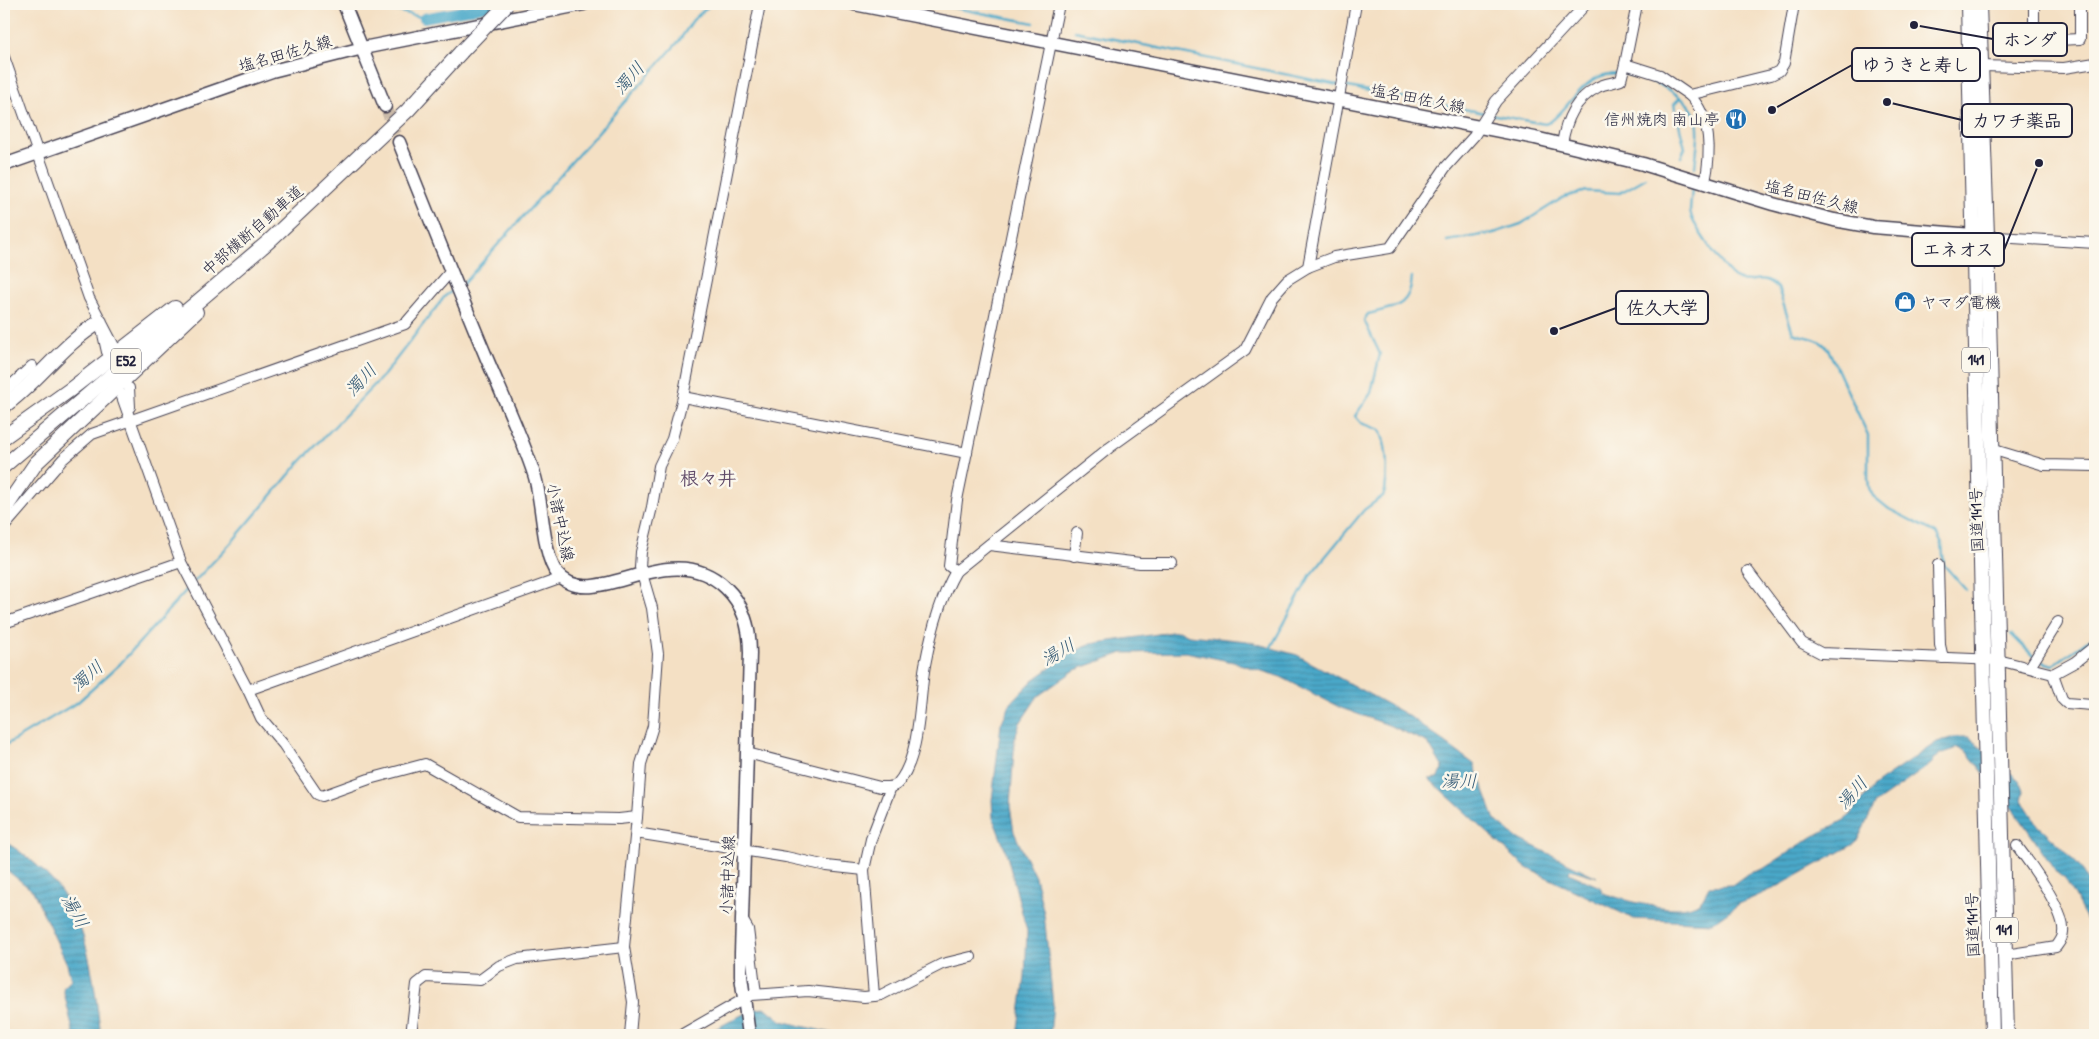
<svg xmlns="http://www.w3.org/2000/svg" width="2099" height="1039" font-family="'Patrick Hand','Klee One',sans-serif">
  <style>
    .water { fill: url(#water-rules); stroke: #366582 }
    .lines { fill: none; stroke-linecap: round; stroke-linejoin: round }
    .stream { stroke: #4aa8c9; stroke-width: 2.5 }
    .canal { stroke: #4aa8c9; stroke-width: 10 }
    .major-tunnel { stroke: #cabaa9; stroke-width: 12; stroke-dasharray: 12 6; stroke-linecap: butt }
    .minor-casing { stroke: #423e50; stroke-width: 12 }
    .major-casing { stroke: #423e50; stroke-width: 15 }
    .highway-casing { stroke: #423e50; stroke-width: 16 }
    .minor { stroke: #fff; stroke-width: 10 }
    .major { stroke: #fff; stroke-width: 12 }
    .highway { stroke: #fff; stroke-width: 14 }
    .highway-bridge-casing { stroke: #423e50; stroke-width: 16; stroke-linecap: butt }
    .highway-bridge { stroke: #fff; stroke-width: 14 }
    .labels { text-anchor: middle; stroke-width: 5; stroke-linejoin: round; paint-order: stroke }
    .shield { fill: #fbf7ec; stroke: #636270; stroke-width: 1 }
    .shield-label { font-size: 15px; font-weight: bold; fill: #22223b }
    .street-label { font-size: 16px; fill: #22223b; stroke: #fbf7ec }
    .poi-label { font-size: 16px; fill: #22223b; stroke: #fbf7ec; text-anchor: end }
    .water-label { font-size: 18px; font-style: italic; fill: #325874; stroke: #fbf7ec }
    .quarter-label { font-size: 19px; font-weight: bold; fill: #624c6a; stroke: #fbf7ec }
    .leader { fill: none; stroke: #22223b; stroke-width: 2 }
    .callout-dot { fill: #22223b; stroke: #fbf7ec; stroke-width: 2 }
    .callout { fill: #fbf7ec; stroke: #22223b; stroke-width: 2 }
    .callout-label { font-size: 18px; text-anchor: middle; font-weight: bold; fill: #22223b }
  </style>
  <defs>
    <pattern id="water-rules" width="6" height="5" patternUnits="userSpaceOnUse" patternTransform="scale(1.25)"><rect width="6" height="5" fill="#4aa8c9"/><path d="M0 2.5h6" fill="none" stroke="#3d88a4"/></pattern>
  </defs>
  <rect width="100%" height="100%" fill="#fbf7ec"/>
  <filter id="ink" filterUnits="userSpaceOnUse"><feTurbulence type="fractalNoise" baseFrequency=".02" numOctaves="2"/><feDisplacementMap in="SourceGraphic" scale="10" xChannelSelector="R" yChannelSelector="G"/><feConvolveMatrix kernelMatrix="1 2 1 2 8 2 1 2 1" color-interpolation-filters="sRGB"/></filter>
  <filter id="wash" filterUnits="userSpaceOnUse"><feTurbulence type="fractalNoise" baseFrequency=".0096" numOctaves="4" result="noise"/><feDisplacementMap in="SourceGraphic" scale="20" xChannelSelector="R" yChannelSelector="G"/><feGaussianBlur stdDeviation="1.12" result="paint"/><feColorMatrix in="noise" values="0 0 0 0 0 0 0 0 0 0 0 0 0 0 0 0 0 1.4 0 .05"/><feComposite in="paint" operator="in"/></filter>
  <g filter="url(#wash)">
    <rect width="100%" height="100%" fill="#f4e0c4"/>
    <g class="water">
      <path d="M1178,631l11,4 58,6 50,14 112,61 65,48 21,56 22,18 80,39 -27,-8 -1,4 31,14 3,6c21,7 78,24 96,9 5,-3 7,-11 10,-16l23,-1 15,-11 16,-5 49,-32 34,-18 30,-35 61,-42 17,-5h15l51,44 4,10 -2,9 16,25 26,24 20,23 11,22v41l-30,-56 -8,-6 -38,-56 -53,-66 -8,-3 -18,6 -9,10 -55,39 -20,40 -81,45 -36,16 -27,19 -78,-4 -109,-52 -96,-88 8,-1 6,-10 -15,-25 -37,-17 -50,-18 -60,-31 -48,-15 -47,-10 -63,1 -48,17 -37,26 -18,27 -5,15 -5,68 4,26 21,45 9,36 9,91 -3,31h-33l8,-58 2,-46 -21,-79 -13,-34 -1,-18 9,-76 9,-20 23,-24 38,-27 20,-9z"/>
      <path d="M4,841c82,51 85,106 97,194h-27l-11,-47 8,-8 -4,-16 -34,-73 -29,-23z"/>
      <path d="M766,1008l16,13 57,14h-135l49,-26z"/>
    </g>
    <g class="lines">
      <g class="stream">
        <path d="M371,4l53,14"/>
        <path d="M934,4l100,19"/>
        <path d="M1075,31l263,54"/>
        <path d="M1625,74c26,4 72,23 73,54 1,12 -2,26 -3,39"/>
        <path d="M1343,86l142,27"/>
        <path d="M1680,98l-6,6 11,44 -4,9"/>
        <path d="M1490,114l55,10 5,-2c24,-18 32,-49 70,-49"/>
        <path d="M1692,189l-2,22 2,7c4,10 34,55 43,60 16,9 27,-8 43,10l15,45c13,5 26,4 35,16l40,86v43l1,10 4,8 16,13 47,24 6,11 2,21 22,25"/>
        <path d="M1447,241l47,-8 27,-9 43,-27 22,-6 34,2 26,-15"/>
        <path d="M462,285l217,-244 14,-21 18,-16"/>
        <path d="M195,581l36,-38 69,-81 84,-87 61,-79 10,-7"/>
        <path d="M2011,634l22,22"/>
        <path d="M1270,649l41,-75 53,-64 19,-14 2,-5c3,-20 3,-42 -5,-61l-19,-7 -6,-7 16,-23 9,-39 -16,-34 4,-6c26,-7 42,-6 44,-37"/>
        <path d="M2037,660l16,5 42,-29"/>
        <path d="M4,746l74,-44 42,-38 71,-79"/>
      </g>
      <path class="canal" d="M424,18l70,-13"/>
    </g>
  </g>
  <g filter="url(#ink)">
    <g class="lines">
      <path class="major-tunnel" d="M385,106l14,36"/>
      <g class="minor-casing">
        <g id="minor">
          <path d="M1637,4l-12,60 35,11 29,20 82,-20 8,-4 5,-8 10,-59"/>
          <path d="M2034,4v37l46,-2v-35"/>
          <path d="M4,57l85,241 25,48"/>
          <path d="M1981,66l83,2 31,-5"/>
          <path d="M1689,95c23,22 22,59 16,87"/>
          <path d="M1562,144c4,-25 13,-45 36,-57 7,-4 16,-4 23,-7l4,-16"/>
          <path d="M1981,236l114,7"/>
          <path d="M1308,267l48,-263"/>
          <path d="M102,330l5,22"/>
          <path d="M129,388l1,19"/>
          <path d="M4,392l28,-26"/>
          <path d="M121,394l60,168 67,128 13,28 22,26 34,50 5,2 47,-17 56,-15 93,53 101,2 18,-2 -13,130 9,55 -3,33"/>
          <path d="M683,397l284,56"/>
          <path d="M1991,449l53,16 51,1"/>
          <path d="M4,527l59,-68 29,-25 313,-110 46,-53"/>
          <path d="M989,545l151,18h32"/>
          <path d="M1074,556l3,-23"/>
          <path d="M1938,565l2,80 3,13"/>
          <path d="M956,571l-7,-5 8,-66 102,-496"/>
          <path d="M1748,571l54,72 19,10 177,7 55,14 9,25 4,4 26,2"/>
          <path d="M4,623l177,-61"/>
          <path d="M2030,667l28,-45"/>
          <path d="M2053,674l22,-12 20,-16"/>
          <path d="M248,690l314,-112"/>
          <path d="M747,753l133,34c7,0 14,1 18,-4 23,-27 21,-85 27,-118 6,-32 15,-67 31,-94l153,-123 136,-98 27,-53 15,-17 21,-13 26,-10 56,-9 55,-80 29,-32 22,-35 90,-97"/>
          <path d="M891,787l-20,52 -7,31 10,126 7,-1 61,-31 29,-7"/>
          <path d="M637,817l4,-53 12,-38 5,-72 -6,-46 -12,-41 1,-15 11,-45 7,-41 13,-27 11,-42 77,-393"/>
          <path d="M636,833l150,24 41,9 37,4"/>
          <path d="M742,919l6,10 8,65"/>
          <path d="M2005,955l51,-8c3,-4 7,-9 7,-14 3,-21 -33,-70 -46,-87"/>
          <path d="M411,1035l6,-51 9,-7 54,3 19,-14 18,-7 107,-12"/>
          <path d="M681,1035l70,-40 57,-4 56,6 10,-1"/>
        </g>
      </g>
      <g class="major-casing">
        <g id="major">
          <path d="M344,4l41,102"/>
          <path d="M854,4l681,134 108,26 130,40 61,16 39,7 100,8"/>
          <path d="M399,142c29,72 58,145 88,217 16,38 34,76 47,115 9,26 8,81 23,99 35,44 112,-40 169,15 18,17 24,41 24,65l-9,300v23l8,59"/>
          <path d="M4,165l268,-94 91,-23 221,-44"/>
        </g>
      </g>
      <g class="highway-casing">
        <g id="highway">
          <path d="M1968,4l24,1031"/>
          <path d="M1979,4l8,232 20,799"/>
          <path d="M4,406c35,-25 58,-62 96,-84"/>
          <path d="M4,437l67,-48 104,-81"/>
          <path d="M4,466l264,-224 140,-132 53,-58"/>
          <path d="M4,510l32,-47 160,-151"/>
        </g>
      </g>
      <use href="#minor" class="minor"/>
      <use href="#major" class="major"/>
      <use href="#highway" class="highway"/>
      <g class="highway-bridge-casing">
        <path id="highway-bridge" d="M461,52l46,-48"/>
      </g>
      <use href="#highway-bridge" class="highway-bridge"/>
    </g>
  </g>
  <defs>
    <g id="restaurant-disc" transform="scale(1.125)"><circle r="9.5" fill="#1f6fb2" stroke="#fbf7ec"/><path d="M-5-6h1v4h1v-4h1v4h1v-4h1v5L-1.5 .5V6h-2V.5L-5-1ZM5-6V6H3V1.5H1.5Q1.5-4 5-6Z" fill="#fff"/></g>
    <g id="shop-disc" transform="scale(1.125)"><circle r="9.5" fill="#1f6fb2" stroke="#fbf7ec"/><path d="M-5-2.5h2.3a2.7 3.5 0 0 1 5.4 0H5L5.5 6h-11ZM-1.5-2.5h3a1.5 2.3 0 0 0-3 0Z" fill="#fff"/></g>
  </defs>
  <g fill-rule="evenodd">
    <use href="#restaurant-disc" x="1736" y="119"/>
    <use href="#shop-disc" x="1905" y="302"/>
  </g>
  <g class="labels">
    <g class="shield">
      <rect x="1962" y="347.5" width="28" height="25" rx="4"/>
      <rect x="111" y="348.5" width="30" height="25" rx="4"/>
      <rect x="1990" y="917.5" width="28" height="25" rx="4"/>
    </g>
    <g class="shield-label">
      <text x="1976" y="365">141</text>
      <text x="126" y="366">E52</text>
      <text x="2004" y="935">141</text>
    </g>
    <g class="street-label">
      <text transform="translate(285 53) rotate(-16)" y="6">塩名田佐久線</text>
      <text transform="translate(1418 98) rotate(11)" y="6">塩名田佐久線</text>
      <text transform="translate(1812 196) rotate(14)" y="6">塩名田佐久線</text>
      <text transform="translate(252 230) rotate(-41)" y="6">中部横断自動車道</text>
      <text transform="translate(1976 520) rotate(-92)" y="6">国道141号</text>
      <text transform="translate(561 522) rotate(78)" y="6">小諸中込線</text>
      <text transform="translate(727 875) rotate(-88)" y="6">小諸中込線</text>
      <text transform="translate(1972 925) rotate(-92)" y="6">国道141号</text>
    </g>
    <g class="poi-label">
      <text x="1720" y="125">信州焼肉 南山亭</text>
      <text x="1921" y="308" text-anchor="start">ヤマダ電機</text>
    </g>
    <g class="water-label">
      <text transform="translate(629 78) rotate(-48)" y="6">濁川</text>
      <text transform="translate(361 380) rotate(-47)" y="6">濁川</text>
      <text transform="translate(1058 652) rotate(-30)" y="6">湯川</text>
      <text transform="translate(87 676) rotate(-41)" y="6">濁川</text>
      <text x="1459" y="787">湯川</text>
      <text transform="translate(1852 793) rotate(-48)" y="6">湯川</text>
      <text transform="translate(75 911) rotate(61)" y="6">湯川</text>
    </g>
    <g class="quarter-label">
      <text x="708" y="485">根々井</text>
    </g>
  </g>
  <path class="leader" d="M1914 25L1993 39M1772 110L1852 65M1887 102L1962 120M2039 163L2004 250M1554 331L1616 308"/>
  <g class="callout-dot">
    <circle cx="1914" cy="25" r="5"/>
    <circle cx="1772" cy="110" r="5"/>
    <circle cx="1887" cy="102" r="5"/>
    <circle cx="2039" cy="163" r="5"/>
    <circle cx="1554" cy="331" r="5"/>
  </g>
  <g class="callout">
    <rect x="1993" y="23" width="74" height="33" rx="5"/>
    <rect x="1852" y="48" width="128" height="33" rx="5"/>
    <rect x="1962" y="104" width="110" height="33" rx="5"/>
    <rect x="1912" y="233" width="92" height="33" rx="5"/>
    <rect x="1616" y="291" width="92" height="33" rx="5"/>
  </g>
  <g class="callout-label">
    <text x="2030" y="46">ホンダ</text>
    <text x="1916" y="71">ゆうきと寿し</text>
    <text x="2017" y="127">カワチ薬品</text>
    <text x="1958" y="256">エネオス</text>
    <text x="1662" y="314">佐久大学</text>
  </g>
  <rect width="2099" height="1039" fill="none" stroke="#fbf7ec" stroke-width="20"/>
</svg>
